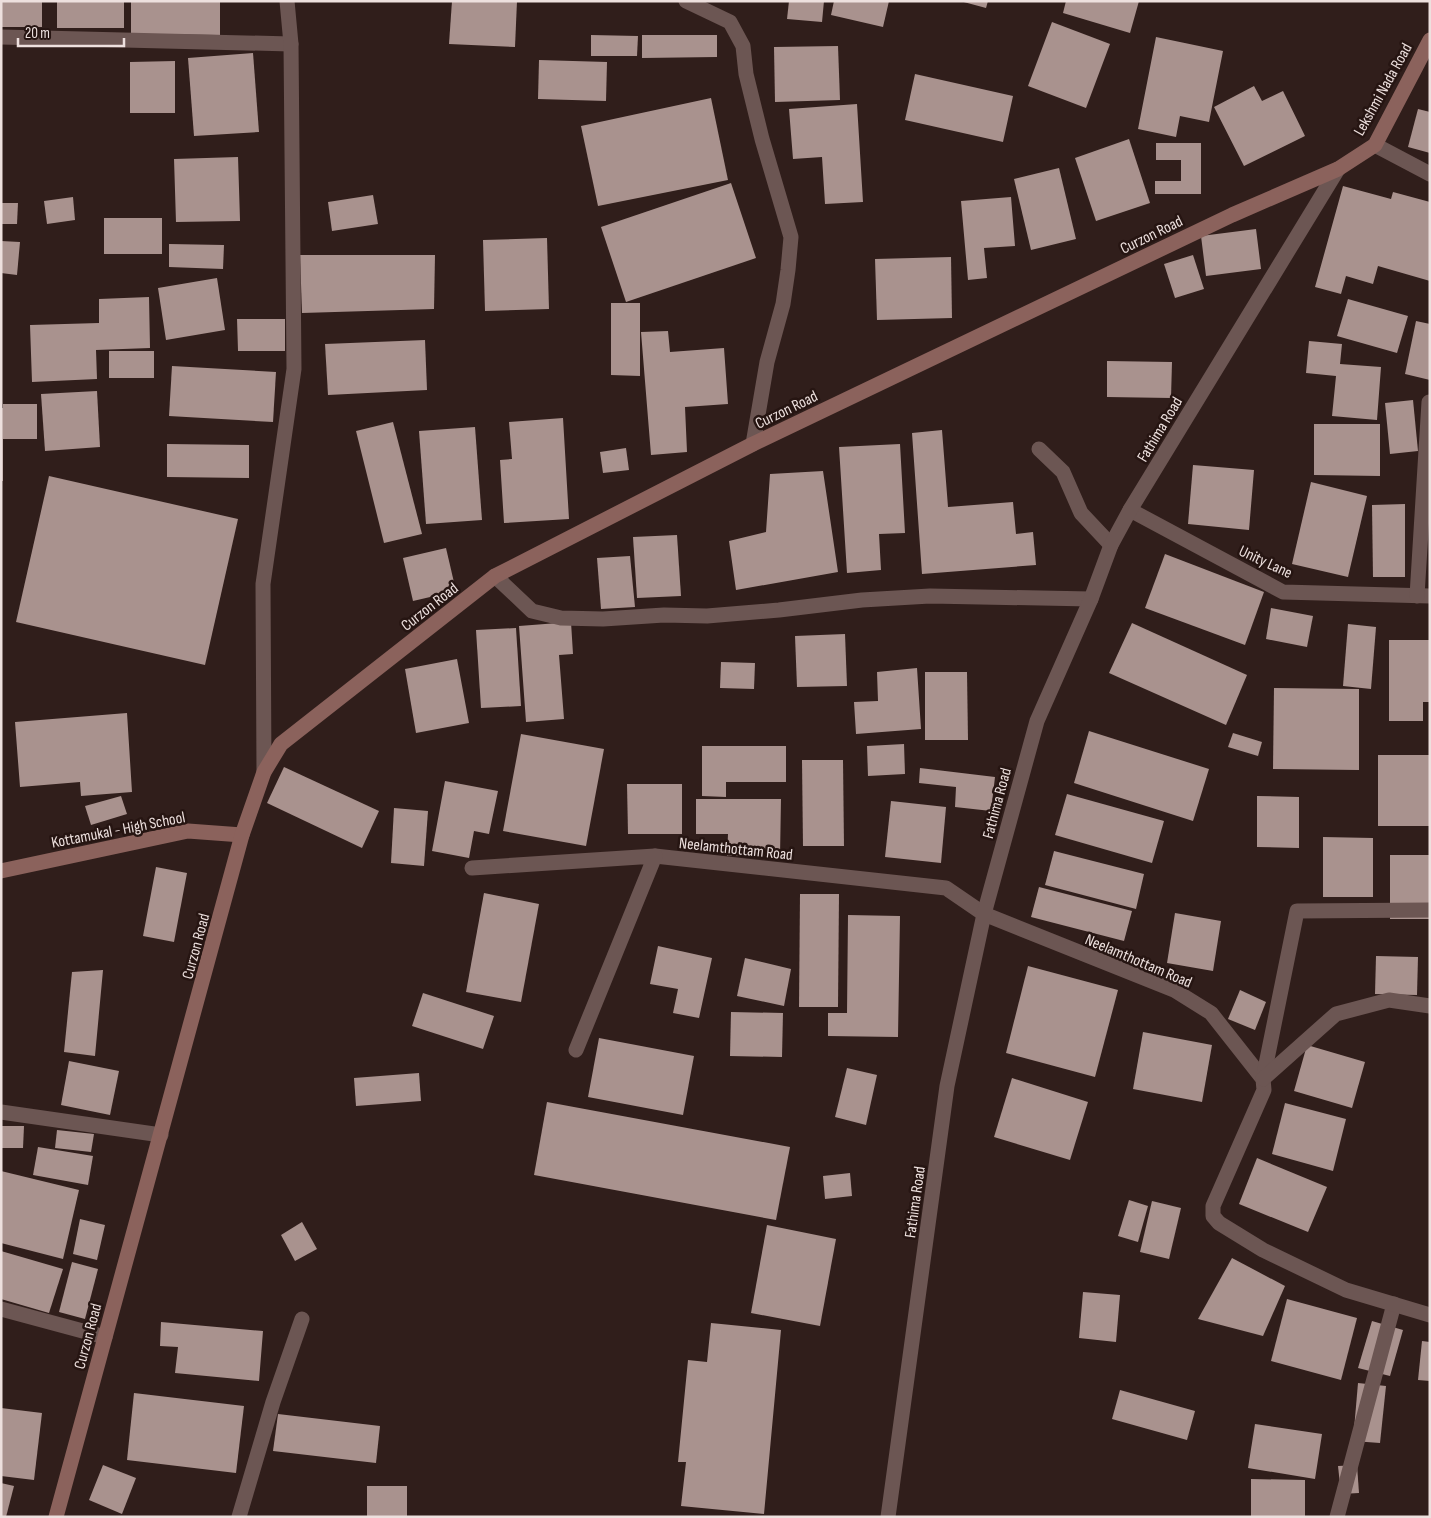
<svg xmlns="http://www.w3.org/2000/svg" width="1431" height="1518" font-family="'Sofia Sans Condensed',sans-serif">
  <style>
    .building { fill: #a9928e }
    .lines { fill: none; stroke-linecap: round; stroke-linejoin: round }
    .service { stroke: #6c5653; stroke-width: 15 }
    .minor { stroke: #6c5653; stroke-width: 15 }
    .tertiary { stroke: #6c5653; stroke-width: 15 }
    .secondary { stroke: #8b625c; stroke-width: 15 }
    .labels { text-anchor: middle; stroke-width: 5; stroke-linejoin: round; paint-order: stroke }
    .street-label { font-size: 16px; fill: #ede0de; stroke: #261512 }
  </style>
  <rect width="100%" height="100%" fill="#301e1b"/>
  <g class="building">
    <rect x="1" y="1" width="41" height="26"/>
    <rect x="57" y="1" width="67" height="27"/>
    <path d="M131,1h89v34l-89,-1z"/>
    <path d="M452,1h65l-2,46 -66,-3z"/>
    <path d="M789,1h35l-2,21 -35,-3z"/>
    <path d="M834,1h55l-6,26 -52,-12z"/>
    <path d="M960,1h28l-2,7z"/>
    <path d="M1066,1h73l-9,32 -67,-20z"/>
    <path d="M1052,22l58,22 -24,64 -58,-22z"/>
    <path d="M591,35l47,1 -1,20h-46z"/>
    <path d="M642,35h75v22l-75,1z"/>
    <path d="M1156,37l67,14 -14,71 -29,-6 -4,21 -38,-8z"/>
    <path d="M838,46l2,54 -65,2 -1,-55z"/>
    <path d="M253,53l6,79 -65,4 -6,-78z"/>
    <path d="M539,60l68,2 -1,39 -68,-2z"/>
    <path d="M175,61v52h-45v-51z"/>
    <path d="M915,74l98,22 -10,46 -98,-22z"/>
    <path d="M1254,86l8,15 21,-10 22,45 -61,30 -30,-59z"/>
    <path d="M711,98l17,82 -130,26 -17,-80z"/>
    <path d="M857,104l6,98 -38,2 -3,-47 -29,2 -4,-50z"/>
    <path d="M1418,109l12,3v41l-22,-6z"/>
    <path d="M1129,139l21,64 -54,18 -21,-63z"/>
    <path d="M1156,143h45v51h-46v-13h26v-21h-25z"/>
    <path d="M238,157l2,64 -64,1 -2,-63z"/>
    <path d="M1059,168l17,71 -45,11 -17,-71z"/>
    <path d="M731,183l25,75 -130,44 -25,-75z"/>
    <path d="M1343,186l48,13 2,-7 37,10v79l-52,-15 -5,18 -27,-8 -5,18 -26,-7z"/>
    <path d="M373,195l5,29 -46,7 -4,-29z"/>
    <path d="M73,197l2,23 -28,4 -3,-23z"/>
    <path d="M1011,197l4,49 -31,2 3,30 -19,2 -7,-79z"/>
    <path d="M1,203h17l-1,21h-16z"/>
    <rect x="104" y="218" width="58" height="36"/>
    <path d="M1256,229l5,40 -55,7 -5,-40z"/>
    <path d="M547,238l2,71 -64,2 -2,-71z"/>
    <path d="M1,241l19,1 -3,33 -16,-2z"/>
    <path d="M169,244l55,1 -1,24 -54,-2z"/>
    <path d="M300,255h135l-1,54 -132,4z"/>
    <path d="M1193,255l11,34 -29,9 -11,-34z"/>
    <path d="M951,257l1,61 -75,2 -2,-61z"/>
    <path d="M217,278l8,52 -59,10 -8,-52z"/>
    <path d="M149,297l1,51 -54,2 1,29 -65,3 -2,-57 69,-2v-24z"/>
    <path d="M1348,299l60,17 -11,37 -60,-17z"/>
    <path d="M611,303h29v73l-29,-1z"/>
    <path d="M237,319h48v32h-47z"/>
    <path d="M1416,321l14,3v56l-25,-6z"/>
    <path d="M668,331l2,21 54,-4 4,56 -43,3 2,45 -36,3 -10,-123z"/>
    <path d="M425,340l2,50 -99,5 -3,-51z"/>
    <path d="M1309,341l33,3 -2,20 41,3 -4,53 -45,-4 4,-40 -30,-3z"/>
    <rect x="109" y="351" width="45" height="27"/>
    <path d="M1107,361l65,1 -1,36 -64,-1z"/>
    <path d="M172,366l104,6 -3,50 -104,-6z"/>
    <path d="M97,391l3,56 -55,4 -4,-57z"/>
    <path d="M1413,400l5,51 -28,3 -5,-51z"/>
    <path d="M3,404h34v35h-34v42h-2v-73h2z"/>
    <path d="M563,418l6,101 -65,4 -4,-63 12,-1 -3,-37z"/>
    <path d="M393,422l29,112 -38,9 -28,-112z"/>
    <path d="M1314,424h66v52l-66,-1z"/>
    <path d="M475,427l7,93 -56,4 -7,-93z"/>
    <path d="M942,430l6,77 65,-5 3,32 17,-2 3,33 -114,9 -10,-141z"/>
    <path d="M167,444l82,1v33l-82,-1z"/>
    <path d="M900,444l5,89 -26,1 2,36 -34,3 -8,-126z"/>
    <path d="M626,448l3,22 -26,3 -3,-21z"/>
    <path d="M1193,465l61,5 -5,60 -61,-6z"/>
    <path d="M823,471l15,101 -102,18 -7,-49 37,-9 4,-58z"/>
    <path d="M49,476l189,43 -33,146 -189,-43z"/>
    <path d="M1311,482l56,14 -19,81 -56,-13z"/>
    <path d="M1405,504v73h-32l-1,-72z"/>
    <path d="M677,535l4,61 -44,2 -4,-61z"/>
    <path d="M446,548l10,43 -43,10 -10,-43z"/>
    <path d="M1165,554l99,38 -19,53 -100,-37z"/>
    <path d="M630,556l5,51 -34,2 -4,-51z"/>
    <path d="M1271,608l42,8 -6,31 -41,-8z"/>
    <path d="M571,622l2,32 -14,1 5,64 -38,3 -7,-96z"/>
    <path d="M1132,623l115,52 -21,50 -117,-52z"/>
    <path d="M1348,624l28,3 -5,62 -28,-3z"/>
    <path d="M516,628l5,78 -40,2 -5,-78z"/>
    <path d="M845,634l2,52 -50,1 -2,-51z"/>
    <path d="M1389,640h41v62h-7v19h-34z"/>
    <path d="M457,659l12,64 -53,10 -11,-64z"/>
    <path d="M721,662l34,1 -1,26 -34,-1z"/>
    <path d="M917,668l4,61 -65,5 -2,-32 24,-1 -1,-29z"/>
    <path d="M925,672h42l1,68h-43z"/>
    <path d="M1274,688l85,1v81l-86,-1z"/>
    <path d="M127,713l5,79 -51,4 -1,-14 -60,5 -5,-65z"/>
    <path d="M1089,731l120,38 -16,52 -119,-38z"/>
    <path d="M1233,733l29,9 -4,14 -30,-9z"/>
    <path d="M521,734l83,15 -18,97 -83,-15z"/>
    <path d="M904,744l1,30 -37,2 -1,-30z"/>
    <path d="M702,746h84v36h-60v15l-24,-1z"/>
    <rect x="1378" y="755" width="52" height="71"/>
    <path d="M802,760h41l1,86h-41z"/>
    <path d="M284,767l95,44 -17,37 -95,-45z"/>
    <path d="M920,768l75,9 -4,34 -36,-4 1,-20 -37,-4z"/>
    <path d="M445,781l53,10 -9,43 -15,-3 -5,27 -37,-7z"/>
    <path d="M627,784h55v50h-54z"/>
    <path d="M1067,794l97,27 -12,42 -97,-28z"/>
    <path d="M121,796l6,18 -36,11 -6,-19z"/>
    <path d="M1257,796l42,1v51l-42,-1z"/>
    <path d="M696,799h85l-1,57h-53l1,-22h-32z"/>
    <path d="M891,801l55,6 -5,56 -56,-6z"/>
    <path d="M394,808l34,3 -4,55 -33,-3z"/>
    <path d="M1323,837l50,1v59h-50z"/>
    <path d="M1054,851l90,23 -8,35 -91,-24z"/>
    <rect x="1390" y="855" width="40" height="64"/>
    <path d="M156,867l31,6 -13,69 -31,-6z"/>
    <path d="M1039,887l93,24 -8,30 -93,-24z"/>
    <path d="M484,893l55,11 -18,98 -55,-10z"/>
    <path d="M800,894h39l-1,113h-39z"/>
    <path d="M1175,913l46,8 -8,50 -46,-8z"/>
    <path d="M848,915l52,1 -2,121 -70,-1v-23h19z"/>
    <path d="M658,946l54,12 -13,60 -26,-5 5,-24 -28,-5z"/>
    <path d="M1376,956l42,1 -1,38 -42,-1z"/>
    <path d="M745,958l46,11 -7,37 -47,-10z"/>
    <path d="M1028,966l90,24 -23,87 -89,-24z"/>
    <path d="M103,970l-8,86 -31,-4 8,-80z"/>
    <path d="M1240,990l26,12 -11,28 -27,-11z"/>
    <path d="M423,993l71,23 -11,33 -71,-23z"/>
    <path d="M731,1012l52,1 -1,44 -52,-1z"/>
    <path d="M1143,1032l69,13 -10,57 -69,-13z"/>
    <path d="M599,1038l95,18 -11,59 -95,-18z"/>
    <path d="M1307,1045l58,17 -13,46 -58,-17z"/>
    <path d="M69,1061l50,10 -9,44 -49,-10z"/>
    <path d="M847,1068l30,7 -11,50 -31,-8z"/>
    <path d="M419,1073l2,28 -65,5 -2,-28z"/>
    <path d="M1012,1078l76,24 -18,58 -76,-23z"/>
    <path d="M547,1102l243,45 -14,73 -242,-45z"/>
    <path d="M1285,1103l61,16 -13,52 -61,-17z"/>
    <path d="M1,1126h23l-1,22h-22z"/>
    <path d="M57,1130l37,4 -3,18 -36,-4z"/>
    <path d="M38,1147l55,9 -5,29 -55,-10z"/>
    <path d="M1257,1158l70,29 -19,45 -69,-28z"/>
    <path d="M1,1171l78,19 -16,69 -62,-16z"/>
    <path d="M850,1173l2,23 -27,3 -2,-23z"/>
    <path d="M1129,1200l19,6 -10,36 -20,-6z"/>
    <path d="M1152,1201l29,7 -12,51 -29,-7z"/>
    <path d="M80,1219l25,6 -8,35 -24,-6z"/>
    <path d="M302,1222l15,27 -22,12 -14,-26z"/>
    <path d="M767,1225l69,14 -16,87 -69,-13z"/>
    <path d="M1,1251l62,18 -14,44 -48,-14z"/>
    <path d="M1232,1258l53,28 -22,50 -65,-17z"/>
    <path d="M72,1262l26,7 -13,50 -26,-7z"/>
    <path d="M1083,1292l37,3 -4,47 -37,-4z"/>
    <path d="M1287,1299l70,19 -16,62 -70,-19z"/>
    <path d="M1372,1321l31,9 -13,46 -32,-8z"/>
    <path d="M161,1322l102,9 -4,50 -84,-8 3,-26 -18,-1z"/>
    <path d="M711,1323l70,7 -17,184 -83,-8 5,-44h-8l10,-102 19,2z"/>
    <path d="M1422,1341l8,1v39l-12,-1z"/>
    <path d="M1358,1383l28,3 -6,57 -27,-2z"/>
    <path d="M1120,1390l75,21 -8,29 -75,-21z"/>
    <path d="M134,1393l110,13 -8,67 -109,-13z"/>
    <path d="M1,1408l41,5 -8,67 -33,-4z"/>
    <path d="M278,1414l102,12 -4,37 -103,-12z"/>
    <path d="M1255,1424l67,10 -7,45 -67,-11z"/>
    <path d="M103,1465l33,13 -14,36 -33,-14z"/>
    <path d="M1357,1465l2,28 -18,1 -3,-28z"/>
    <path d="M1251,1479l54,1v37h-54z"/>
    <path d="M1,1483l13,3 -8,31h-5z"/>
    <rect x="367" y="1486" width="40" height="31"/>
  </g>
  <g class="lines">
    <path class="service" d="M1337,1517l57,-213"/>
    <g class="minor">
      <path d="M686,1l44,21 13,24 3,28 16,65 29,98 -3,33 -5,34 -16,58 -14,82"/>
      <path d="M1,37l290,7"/>
      <path d="M1375,145l55,29"/>
      <path d="M1039,449l24,23 18,41 30,32"/>
      <path d="M1130,510l153,82 147,4"/>
      <path d="M495,576l37,35 29,7 42,1 61,-4 43,1 72,-6 83,-10 68,-4 161,3"/>
      <path d="M1417,596l12,-194"/>
      <path d="M264,772l-1,-188 31,-215 -3,-325 -4,-43"/>
      <path d="M655,856l291,32 38,26 190,76 37,23 52,66 1,11 -51,116v10l6,7 44,27 83,40 84,25"/>
      <path d="M472,868l183,-12 -79,194"/>
      <path d="M1263,1079l34,-168 133,-1"/>
      <path d="M1263,1079l73,-65 53,-14 41,6"/>
      <path d="M1,1112l160,23"/>
      <path d="M1,1309l104,28"/>
      <path d="M239,1517l34,-115 29,-83"/>
    </g>
    <path class="tertiary" d="M888,1517l59,-431 37,-172 53,-193 54,-122 20,-54 19,-35 208,-341"/>
    <g class="secondary">
      <path d="M1,871l187,-40 54,4"/>
      <path d="M56,1517l186,-682 22,-63 17,-28 214,-168 258,-132 479,-229 106,-46 37,-24 55,-105"/>
    </g>
  </g>
  <g class="labels">
    <g class="street-label">
      <text transform="translate(1382 89) rotate(-61)" y="6">Lekshmi Nada Road</text>
      <text transform="translate(1151 234) rotate(-26)" y="6">Curzon Road</text>
      <text transform="translate(786 409) rotate(-26)" y="6">Curzon Road</text>
      <text transform="translate(1159 429) rotate(-59)" y="6">Fathima Road</text>
      <text transform="translate(1266 561) rotate(25)" y="6">Unity Lane</text>
      <text transform="translate(429 606) rotate(-38)" y="6">Curzon Road</text>
      <text transform="translate(996 803) rotate(-75)" y="6">Fathima Road</text>
      <text transform="translate(118 829) rotate(-11)" y="6">Kottamukal - High School</text>
      <text transform="translate(736 848) rotate(6)" y="6">Neelamthottam Road</text>
      <text transform="translate(195 946) rotate(-75)" y="6">Curzon Road</text>
      <text transform="translate(1139 960) rotate(23)" y="6">Neelamthottam Road</text>
      <text transform="translate(914 1202) rotate(-82)" y="6">Fathima Road</text>
      <text transform="translate(87 1336) rotate(-75)" y="6">Curzon Road</text>
    </g>
  </g>
  <rect width="1431" height="1518" fill="none" stroke="#ede0de" stroke-width="5"/>
  <path d="M18 38v8h106v-8" fill="none" stroke="#ede0de" stroke-width="2.5"/>
  <text x="25" y="38" font-size="15" fill="#ede0de" stroke="#261512" stroke-width="4" paint-order="stroke">20 m</text>
</svg>
